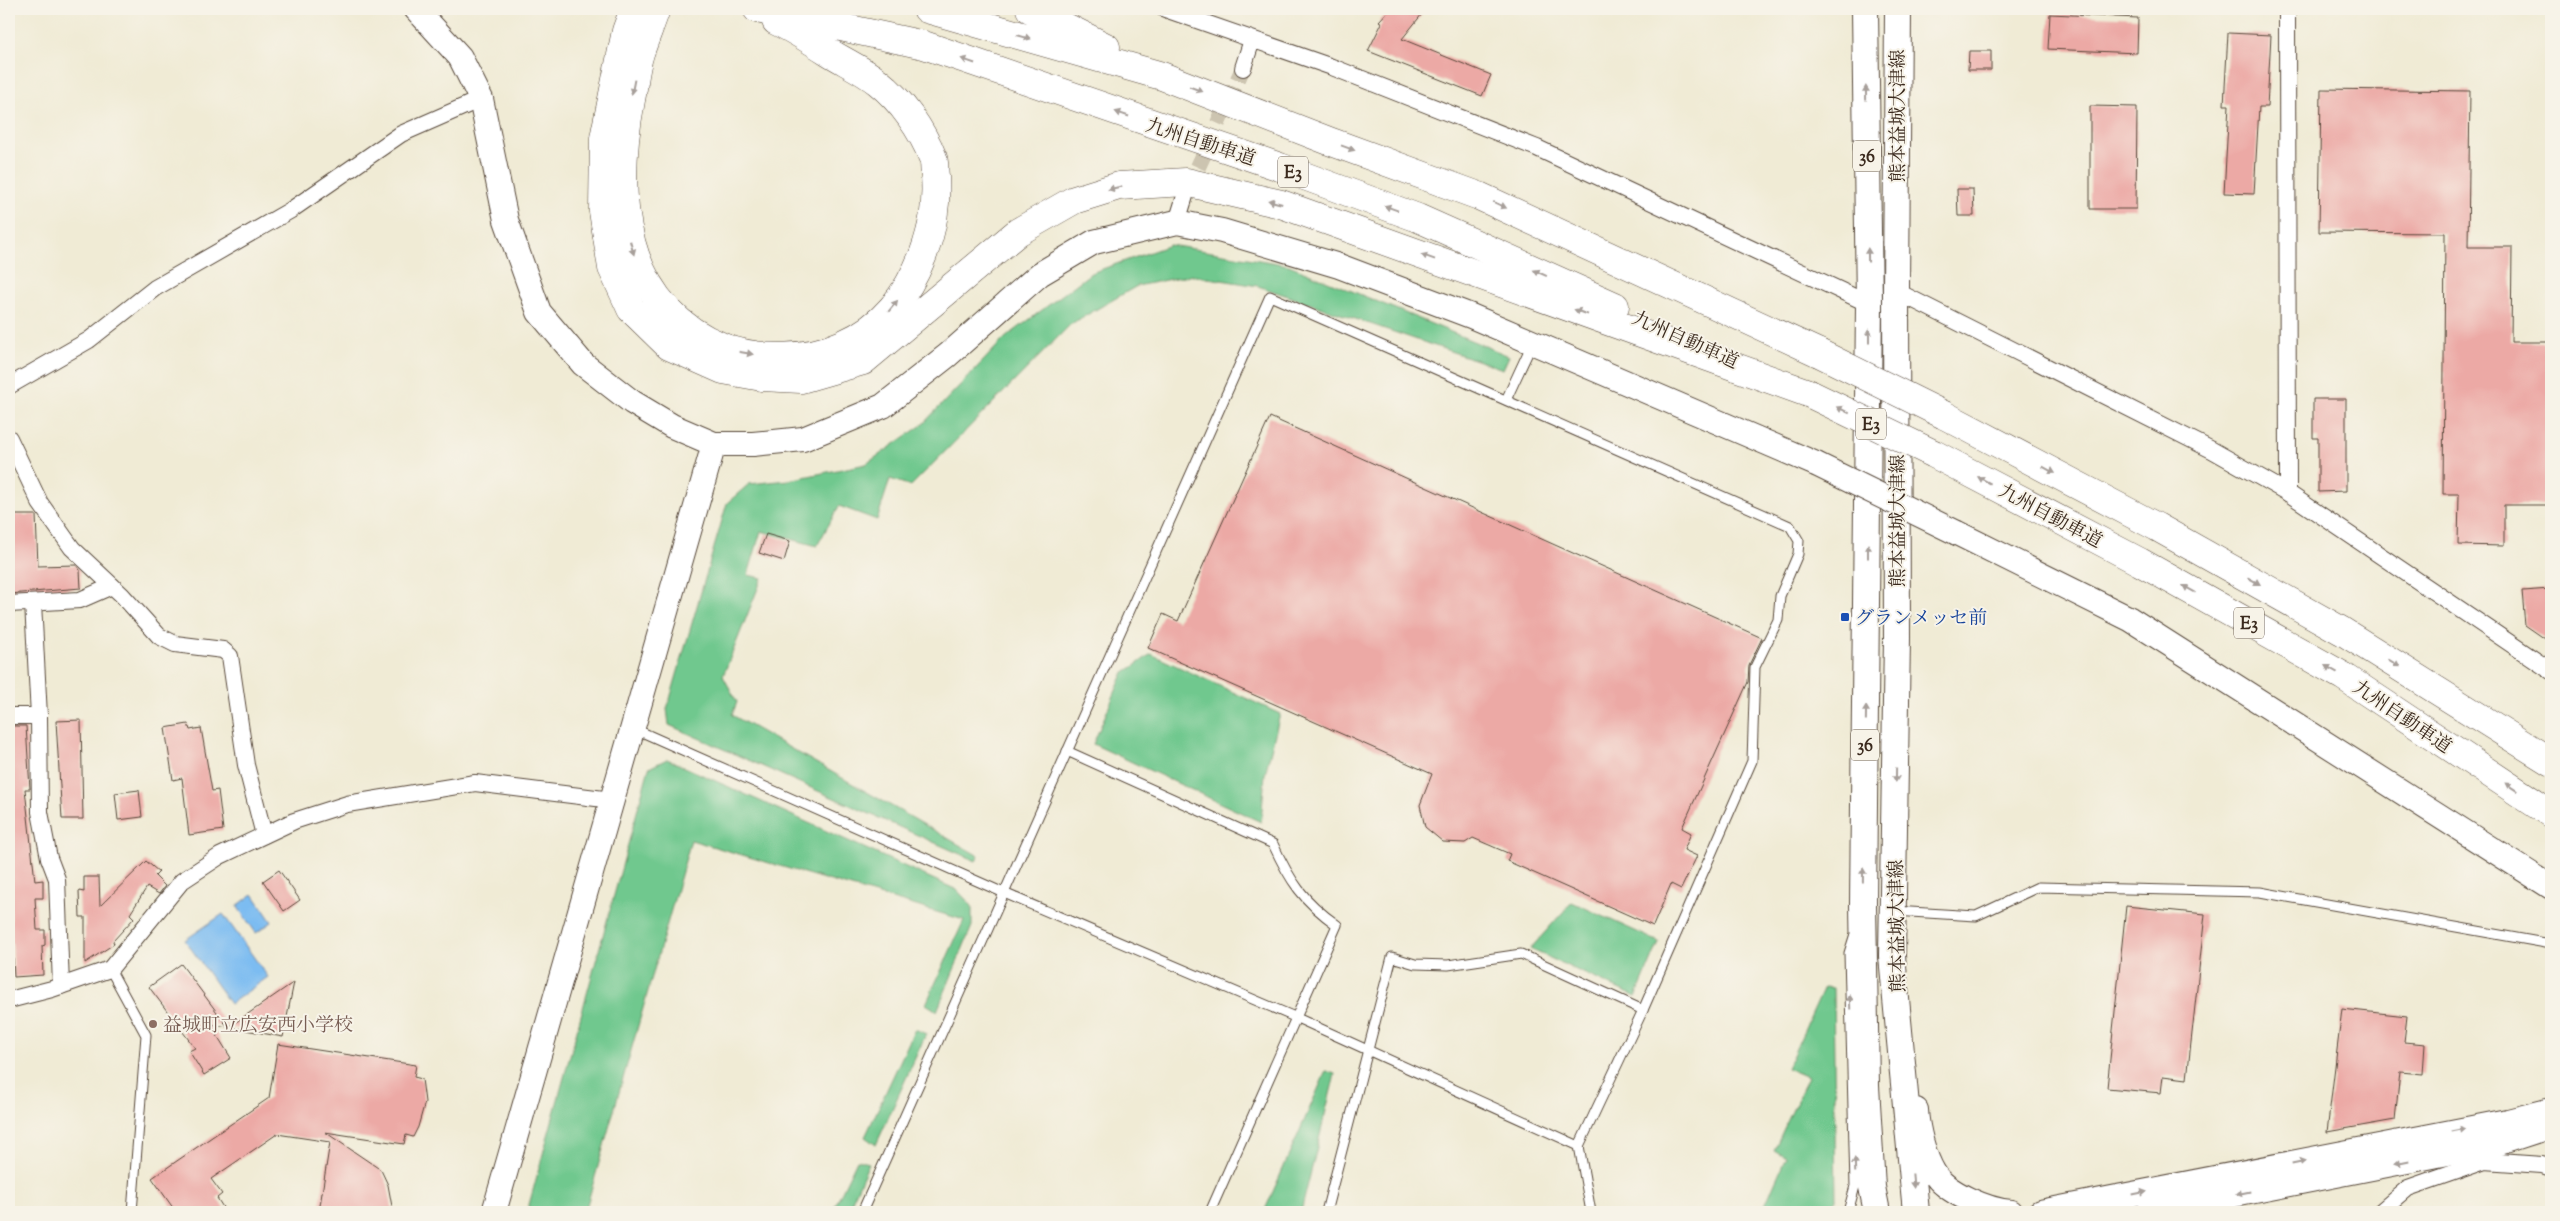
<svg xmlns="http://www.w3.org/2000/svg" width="2560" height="1221" font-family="'Sorts Mill Goudy','Noto Serif JP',serif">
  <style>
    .green { fill: #70c88e; stroke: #567956 }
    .water { fill: #7cbcf1; stroke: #5c7388 }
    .building { fill: #eca9a5 }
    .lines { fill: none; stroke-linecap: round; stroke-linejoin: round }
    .street-tunnel { stroke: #ccc4b0; stroke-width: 16; stroke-dasharray: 16 8; stroke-linecap: butt }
    .lane-casing { stroke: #564739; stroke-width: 11 }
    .street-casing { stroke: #564739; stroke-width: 18 }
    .secondary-casing { stroke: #564739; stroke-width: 26 }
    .primary-casing { stroke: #564739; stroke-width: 28 }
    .highway-casing { stroke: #564739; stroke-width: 29 }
    .lane { stroke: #fff; stroke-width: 9 }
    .street { stroke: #fff; stroke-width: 16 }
    .secondary { stroke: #fff; stroke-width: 24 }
    .primary { stroke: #fff; stroke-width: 26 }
    .highway { stroke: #fff; stroke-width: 28 }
    .secondary-bridge-casing { stroke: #564739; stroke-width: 26; stroke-linecap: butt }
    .highway-bridge-casing { stroke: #564739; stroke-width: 29; stroke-linecap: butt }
    .secondary-bridge { stroke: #fff; stroke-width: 24 }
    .highway-bridge { stroke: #fff; stroke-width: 28 }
    .oneway { fill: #a79f9a }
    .transit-dot { fill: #1a4fb4; stroke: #f7f3e8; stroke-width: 2 }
    .education-dot { fill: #8d6e63; stroke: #f7f3e8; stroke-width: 2 }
    .labels { text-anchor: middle; stroke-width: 4; stroke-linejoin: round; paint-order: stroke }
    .shield { fill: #f7f3e8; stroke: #73665b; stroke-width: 1 }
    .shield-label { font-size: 18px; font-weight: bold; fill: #3b2a1e }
    .street-label { font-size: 19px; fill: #3b2a1e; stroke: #f7f3e8 }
    .transit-label { font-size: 19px; fill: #164399; stroke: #f7f3e8; text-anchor: start }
    .education-label { font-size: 19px; fill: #785e54; stroke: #f7f3e8; text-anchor: start }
  </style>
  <rect width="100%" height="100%" fill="#f7f3e8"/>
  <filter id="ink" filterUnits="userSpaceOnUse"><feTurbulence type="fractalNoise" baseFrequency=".02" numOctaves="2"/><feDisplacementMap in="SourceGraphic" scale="10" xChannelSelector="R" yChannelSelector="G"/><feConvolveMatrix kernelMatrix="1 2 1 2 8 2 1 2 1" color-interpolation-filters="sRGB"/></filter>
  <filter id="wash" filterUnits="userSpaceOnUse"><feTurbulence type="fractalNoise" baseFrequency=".0096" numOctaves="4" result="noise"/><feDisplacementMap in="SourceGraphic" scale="20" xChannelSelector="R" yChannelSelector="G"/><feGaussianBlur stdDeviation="1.12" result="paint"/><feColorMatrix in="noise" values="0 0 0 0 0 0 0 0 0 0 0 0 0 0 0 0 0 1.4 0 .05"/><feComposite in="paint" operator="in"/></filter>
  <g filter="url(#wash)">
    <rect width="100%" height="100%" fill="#f0ebd5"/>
    <g class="green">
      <path d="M1170,245l119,20 220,91 -6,13 -245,-83 -68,-11 -53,11 -66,38 -160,162 -21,-7 -13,41 -38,-14 -22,40 -56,-15 -13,44 14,3 -39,98 14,26 -5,13 247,141 -3,5 -307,-136 -2,-16 60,-206 22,-19 40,-4 77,-16 56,-39 83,-87 86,-65z"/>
      <path d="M1151,654l129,60 -15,60 -4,48 -168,-78 30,-70z"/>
      <path d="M667,759l290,131 15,16v20l-35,85 -11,-7 38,-84 -273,-80 -106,372h-58l122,-444z"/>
      <path d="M1572,902l87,40 -23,55 -106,-48z"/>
      <path d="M1824,987l9,1 3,211 -13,13h-61l24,-55 -12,-7 34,-73 -21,-9z"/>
      <path d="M915,1029l11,5 -50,111 -11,-8z"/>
      <path d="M1326,1071l9,3 -34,138h-37z"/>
      <path d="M857,1160l12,3 -22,49h-15z"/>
    </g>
    <g class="water">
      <path d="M253,894l19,28 -16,11 -19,-27z"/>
      <path d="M223,914l45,63 -38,27 -45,-64z"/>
    </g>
    <g id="blocks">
      <g class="building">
        <path d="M1390,9h36l-24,30 89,36 -9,21 -114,-45 14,-28 -3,-2z"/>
        <path d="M2050,14l88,4 -1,35 -89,-4z"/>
        <path d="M2228,33l43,2 -4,72h-8l-5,87 -30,-1 5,-88h-5z"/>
        <path d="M1969,51h22v19h-23z"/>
        <path d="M2321,89l149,2 -2,156h44l-1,95h40v163h-47v41l-46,-1 1,-51h-16l2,-261 -126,-1z"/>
        <path d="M2090,106l47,1 -1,102h-46z"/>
        <path d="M1957,189h16l1,27h-16z"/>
        <path d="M2313,399h33v92l-28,1v-54h-5z"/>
        <path d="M1270,417l492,221 -13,27 -1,17 -66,146 9,5 -7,17 13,6 -16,33 -10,-5 -18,42 -146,-65 3,-7 -37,-16 -8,5 -22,-1 -18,-15 -5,-22 12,-31 -284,-126 15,-34 15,7z"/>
        <path d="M9,515h27l2,51 38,-1 4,5 1,18 -72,6z"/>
        <path d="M766,534l24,7 -6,20 -25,-8z"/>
        <path d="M2551,589v54l-26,-18 -3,-34z"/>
        <path d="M81,720l2,99h-21l-6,-98z"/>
        <path d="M188,724l2,6 11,-2 11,63 6,-1 5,40 -34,5 -7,-57 -9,2 -8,-52z"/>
        <path d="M9,726h17l4,63h-5l10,92 8,-1v18h-8l2,32h8v15l-3,1 1,29 -29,2 -5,-101z"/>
        <path d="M139,790l3,27 -24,3 -3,-27z"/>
        <path d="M146,861l13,11 -4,4 10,10 -6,8 -12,-7 -17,27 4,4 -21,23 1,3 -29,19v-46h-5l-1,-26 5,1v-15h15l1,29z"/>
        <path d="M279,870l21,30 -16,11 -21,-30z"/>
        <path d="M2126,906l79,8 -18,165 -24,-3 -2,17 -54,-5z"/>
        <path d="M181,964l47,63 -18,-3 21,34 -27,17 -15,-24 6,-3 -46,-61z"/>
        <path d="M294,982l-11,55 -54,-10z"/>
        <path d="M2342,1009l65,7 -3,26 21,2 -2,30 -23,-2 -5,48 -68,12z"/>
        <path d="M278,1044l138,21 -2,12 8,2 3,23 -7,25 -5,10 -7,-2 -2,9 -79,-12 56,38 7,15 5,27h-74l11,-70 -53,-8 -66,45 11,15 -5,4 9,14h-50l-24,-34 117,-80z"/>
      </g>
    </g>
  </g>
  <g filter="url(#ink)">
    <use href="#blocks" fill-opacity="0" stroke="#564739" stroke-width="1"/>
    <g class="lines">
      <path class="street-tunnel" d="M1188,189l55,-121"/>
      <g class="lane-casing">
        <g id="lane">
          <path d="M1506,400l26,-56"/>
          <path d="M635,729l369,164 293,125 282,128 12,66"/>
          <path d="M1067,751l206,93c17,37 30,57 64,81l-127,287"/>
          <path d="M1894,911l82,5 62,-29 222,5 291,52"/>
          <path d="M110,969l36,66 -14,177"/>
          <path d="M862,1212l408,-916 520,230 9,15 -1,13 -18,42 -2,24 -23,47 -3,94 -109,249 -64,136"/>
          <path d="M1326,1212l66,-255 23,7 33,1 73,-11 122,56"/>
          <path d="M1848,1212l7,-26 -6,-233 5,-16"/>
        </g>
      </g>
      <g class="street-casing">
        <g id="street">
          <path d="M1165,9l167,58 205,81 332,156"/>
          <path d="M2287,9l1,484"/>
          <path d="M1243,68l9,-28"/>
          <path d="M1177,222l8,-26"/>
          <path d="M1896,291l316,159 76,43 263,178"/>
          <path d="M9,386l80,-46 66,-52 136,-78 110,-76 80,-35"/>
          <path d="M9,438l31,65 32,45 50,47 37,41 16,8 48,6 7,6 16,109 18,70"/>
          <path d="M33,603l6,113 1,96 9,46 8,21 4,107"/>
          <path d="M9,604l71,-4 32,-14"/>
          <path d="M9,716h30"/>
          <path d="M9,1000l43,-11 58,-20 72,-88 38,-25 74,-35 53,-17 128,-21 137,17"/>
          <path d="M2380,1212l28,-24 77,-27 57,4 9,3"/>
        </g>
      </g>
      <g class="secondary-casing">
        <g id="secondary">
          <path d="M416,9l44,48 21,42 25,121 33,92 44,52 49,38 40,24 42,18h39l50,-5 80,-33 65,-51 92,-81 54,-32 83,-20 45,9 117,35 132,50 345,148"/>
          <path d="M1957,533l173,86 421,268"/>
          <path d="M1916,1110c1,18 8,47 18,63 12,20 54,37 77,39"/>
          <path d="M494,1212c75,-256 149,-512 220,-768"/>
          <path d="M2040,1212l468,-91 43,-11"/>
          <path d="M2148,1212l351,-69 52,-17"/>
        </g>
      </g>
      <g class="primary-casing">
        <g id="primary">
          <path d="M1865,9l4,295 -6,600 3,182 6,101 5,25"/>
          <path d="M1898,9l-2,282 1,347 -5,318 24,256"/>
        </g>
      </g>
      <g class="highway-casing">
        <g id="highway">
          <path d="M634,9l-8,22 -22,107 -1,73 9,57 19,41 38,37 54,24 39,7 39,2 62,-18 155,-129 56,-32 45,-14 67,-4 95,22 527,189"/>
          <path d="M656,9c-5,15 -11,29 -16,44 -5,15 -6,32 -9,47 -18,94 -11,206 92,247 36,14 85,13 120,-3 41,-18 64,-49 80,-89 10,-27 14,-50 12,-79 -1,-5 0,-13 -2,-18 -11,-28 -32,-58 -55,-76 -15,-12 -33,-20 -49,-30 -17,-11 -34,-22 -53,-31"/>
          <path d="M757,9l167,36 356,122 138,51 197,88"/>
          <path d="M927,9l235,67 167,65 150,55 340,157"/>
          <path d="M1030,9l76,38"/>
          <path d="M1944,415l213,112 185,104 209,131"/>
          <path d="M1934,454l206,108 203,114 208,138"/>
        </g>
      </g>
      <use href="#lane" class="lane"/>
      <use href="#street" class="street"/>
      <use href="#secondary" class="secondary"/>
      <use href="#primary" class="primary"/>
      <use href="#highway" class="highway"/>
      <g class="secondary-bridge-casing">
        <path id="secondary-bridge" d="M1816,464l141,69"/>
      </g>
      <g class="highway-bridge-casing">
        <g id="highway-bridge">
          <path d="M1819,353l125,62"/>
          <path d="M1808,393l126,61"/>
        </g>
      </g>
      <use href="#secondary-bridge" class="secondary-bridge"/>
      <use href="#highway-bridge" class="highway-bridge"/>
    </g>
    <defs><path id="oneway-solid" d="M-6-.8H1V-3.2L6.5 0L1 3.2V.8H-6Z" transform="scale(1.25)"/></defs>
    <g class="oneway">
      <use href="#oneway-solid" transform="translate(1024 37) rotate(16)"/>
      <use href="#oneway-solid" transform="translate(968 61) rotate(-161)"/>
      <use href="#oneway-solid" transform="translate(633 87) rotate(101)"/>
      <use href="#oneway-solid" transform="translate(1196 89) rotate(21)"/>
      <use href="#oneway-solid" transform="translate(1866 93) rotate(-91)"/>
      <use href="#oneway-solid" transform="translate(1122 114) rotate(-161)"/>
      <use href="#oneway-solid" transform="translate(1348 148) rotate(20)"/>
      <use href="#oneway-solid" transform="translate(1115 188) rotate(166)"/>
      <use href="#oneway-solid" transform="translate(1275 202) rotate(-165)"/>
      <use href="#oneway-solid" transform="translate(1500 205) rotate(25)"/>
      <use href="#oneway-solid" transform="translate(1391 208) rotate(-160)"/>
      <use href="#oneway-solid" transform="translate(632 248) rotate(74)"/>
      <use href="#oneway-solid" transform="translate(1868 255) rotate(-91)"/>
      <use href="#oneway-solid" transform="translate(1428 257) rotate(-160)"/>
      <use href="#oneway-solid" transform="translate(1540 273) rotate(-156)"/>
      <use href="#oneway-solid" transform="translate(893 306) rotate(-51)"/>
      <use href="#oneway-solid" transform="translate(1581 312) rotate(-160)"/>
      <use href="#oneway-solid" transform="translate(1869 336) rotate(-90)"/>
      <use href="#oneway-solid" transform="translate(746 353) rotate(10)"/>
      <use href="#oneway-solid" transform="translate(1843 410) rotate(-154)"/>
      <use href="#oneway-solid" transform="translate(2049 470) rotate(28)"/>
      <use href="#oneway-solid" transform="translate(1984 480) rotate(-152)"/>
      <use href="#oneway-solid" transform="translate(1868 551) rotate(-90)"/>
      <use href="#oneway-solid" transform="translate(2254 581) rotate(29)"/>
      <use href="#oneway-solid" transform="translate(2189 589) rotate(-151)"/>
      <use href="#oneway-solid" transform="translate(2394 663) rotate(32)"/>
      <use href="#oneway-solid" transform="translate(2331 669) rotate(-151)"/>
      <use href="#oneway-solid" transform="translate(1866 713) rotate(-89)"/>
      <use href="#oneway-solid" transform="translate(1896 775) rotate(91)"/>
      <use href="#oneway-solid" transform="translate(2511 787) rotate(-146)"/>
      <use href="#oneway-solid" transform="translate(1863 875) rotate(-89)"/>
      <use href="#oneway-solid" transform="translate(1850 1002) rotate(-92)"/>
      <use href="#oneway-solid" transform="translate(2459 1130) rotate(-11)"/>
      <use href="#oneway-solid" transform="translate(2299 1162) rotate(-11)"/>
      <use href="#oneway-solid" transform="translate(2402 1162) rotate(169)"/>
      <use href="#oneway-solid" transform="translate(1855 1165) rotate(-92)"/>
      <use href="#oneway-solid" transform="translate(1913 1181) rotate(85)"/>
      <use href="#oneway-solid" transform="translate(2140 1193) rotate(-11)"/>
      <use href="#oneway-solid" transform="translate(2243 1193) rotate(169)"/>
    </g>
  </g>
  <rect class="transit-dot" x="1840" y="612" width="10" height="10" rx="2.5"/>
  <circle class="education-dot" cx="153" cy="1024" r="5"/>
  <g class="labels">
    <g class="shield">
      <rect x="1853" y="140.5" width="28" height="31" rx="4"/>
      <rect x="1278" y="156.5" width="30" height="31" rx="4"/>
      <rect x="1856" y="408.5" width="30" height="31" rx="4"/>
      <rect x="2234" y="607.5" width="30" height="31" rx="4"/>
      <rect x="1851" y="729.5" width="28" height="31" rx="4"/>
    </g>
    <g class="shield-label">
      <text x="1867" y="162">36</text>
      <text x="1293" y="178">E3</text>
      <text x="1871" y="430">E3</text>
      <text x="2249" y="629">E3</text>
      <text x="1865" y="751">36</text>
    </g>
    <g class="street-label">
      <text transform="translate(1897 116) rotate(-90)" y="7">熊本益城大津線</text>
      <text transform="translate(1201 141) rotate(18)" y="7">九州自動車道</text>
      <text transform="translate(1686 339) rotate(24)" y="7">九州自動車道</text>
      <text transform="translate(2051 515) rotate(28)" y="7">九州自動車道</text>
      <text transform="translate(1897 521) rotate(-90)" y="7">熊本益城大津線</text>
      <text transform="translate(2403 716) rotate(34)" y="7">九州自動車道</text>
      <text transform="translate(1896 926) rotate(-91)" y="7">熊本益城大津線</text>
    </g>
    <g class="transit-label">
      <text x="1855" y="624">グランメッセ前</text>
    </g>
    <g class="education-label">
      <text x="163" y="1031">益城町立広安西小学校</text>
    </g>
  </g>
  <rect width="2560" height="1221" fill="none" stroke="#f7f3e8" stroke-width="30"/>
</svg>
